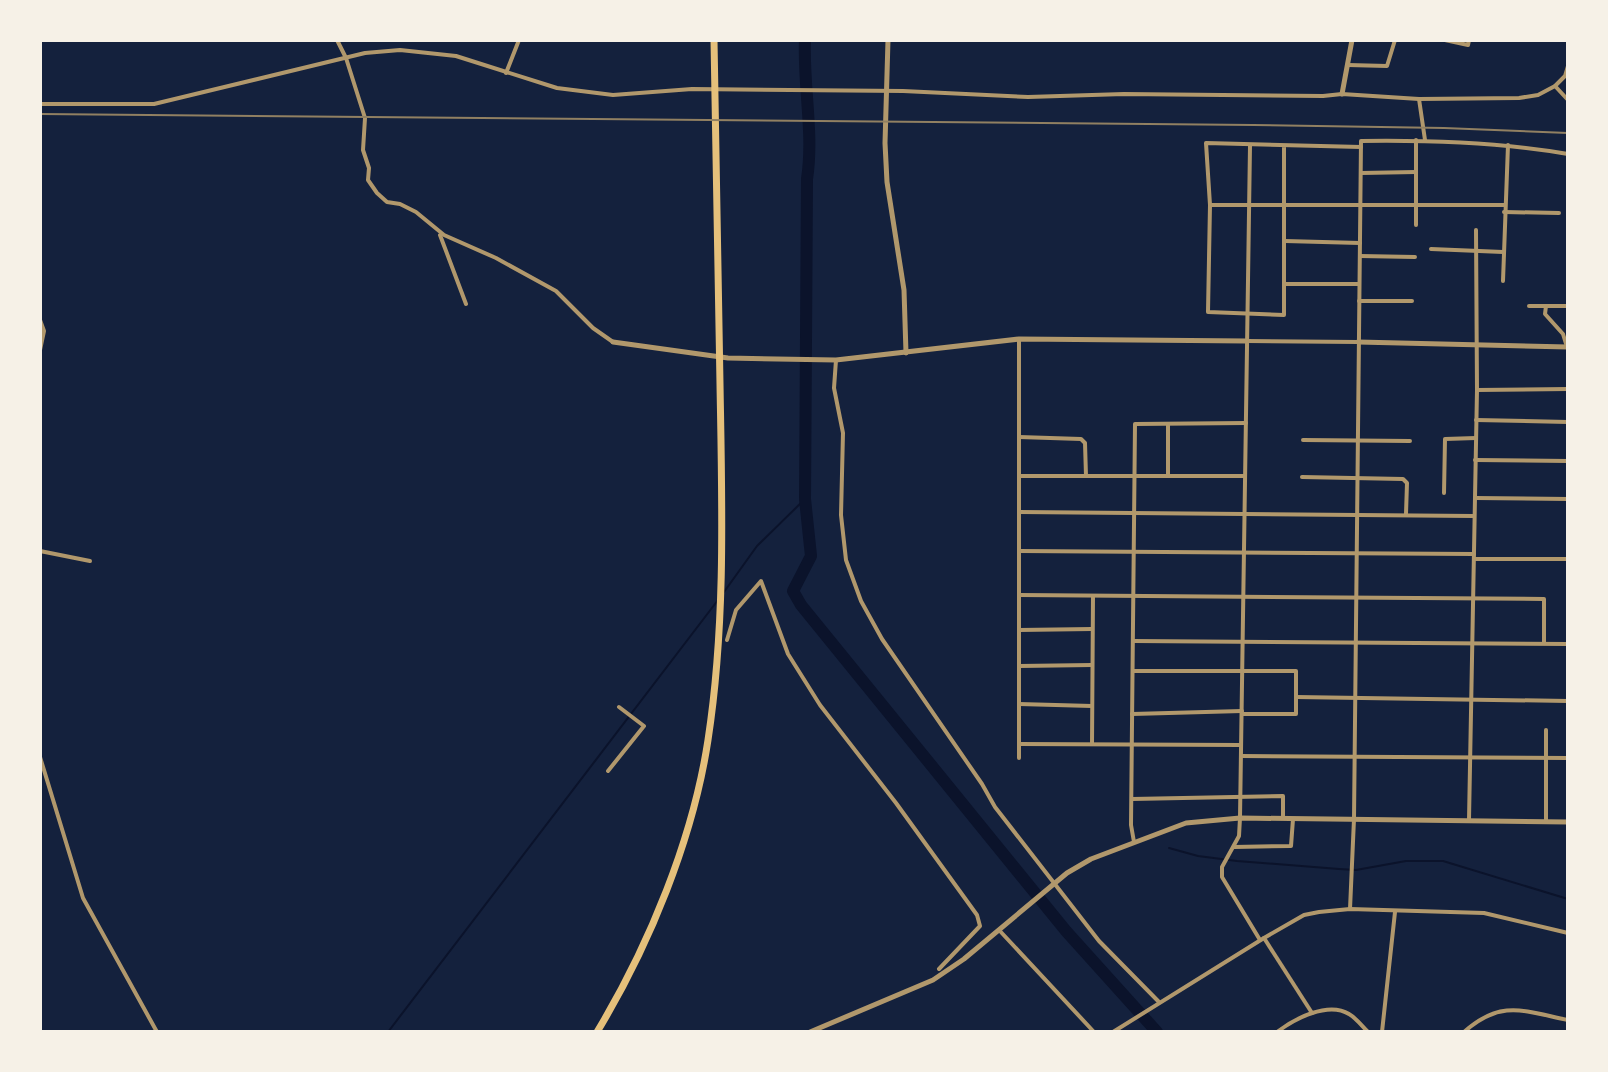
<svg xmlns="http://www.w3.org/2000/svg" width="1608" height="1072" font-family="'DejaVu Sans',sans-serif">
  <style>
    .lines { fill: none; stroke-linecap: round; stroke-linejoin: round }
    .stream { stroke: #0b132b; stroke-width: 2 }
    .river { stroke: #0b132b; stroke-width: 12 }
    .minor { stroke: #b1986c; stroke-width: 4 }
    .tertiary { stroke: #b1986c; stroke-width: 5 }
    .trunk { stroke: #e5c07b; stroke-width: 7 }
    .rail { stroke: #918062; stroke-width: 2 }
  </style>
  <rect width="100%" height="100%" fill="#14213d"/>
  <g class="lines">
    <g class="stream">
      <path d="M724,592l33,-46 48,-47"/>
      <path d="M1169,848l29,8 39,5 102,8 17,1 50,-9h37l125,38"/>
      <path d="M388,1032l330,-432"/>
    </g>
    <path class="river" d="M805,40c-2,46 9,93 2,139l-2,320 6,57 -18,35 8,14 265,326 91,101"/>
    <g class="minor">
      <path d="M337,40l9,18 19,60 -2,32 6,18 -1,12 9,13 10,9 13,2 16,8 28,23 52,23 60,33 37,37 20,14"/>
      <path d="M1445,40l23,5 1,-5"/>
      <path d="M1348,65l39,1 8,-26"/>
      <path d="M506,73l13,-33"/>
      <path d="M1555,86l13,14"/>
      <path d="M1419,99l6,41"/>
      <path d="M40,104h114l211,-51 35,-3 56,6 101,32 56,7 79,-6 211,2 125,6 96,-3 199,2 19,-2 77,5 100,-1 19,-3 17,-9 10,-10 3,-10"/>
      <path d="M1250,146l-10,672 -1,18 -17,31v10l38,63"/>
      <path d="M1284,146v169l-76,-3 2,-107 -4,-62 155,4"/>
      <path d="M1361,173l55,-1"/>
      <path d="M1211,205h293"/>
      <path d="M1504,212l55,1"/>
      <path d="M1416,225v-85"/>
      <path d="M440,235l26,69"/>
      <path d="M1285,241l75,2"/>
      <path d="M1431,249l72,3"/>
      <path d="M1360,256l55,1"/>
      <path d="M1503,281l5,-136"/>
      <path d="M1286,284h73"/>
      <path d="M1359,301h53"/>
      <path d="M1529,306h39"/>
      <path d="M1546,306l-1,8 18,20 4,13"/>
      <path d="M40,320l4,11 -4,19"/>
      <path d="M1247,341l111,1"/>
      <path d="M836,360l-2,28 9,45 -2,82 5,45 15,41 21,38 100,145 13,23 104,134 60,61"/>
      <path d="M1477,390l91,-1"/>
      <path d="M1476,420l92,2"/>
      <path d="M1168,424v52"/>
      <path d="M1019,437l62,2 4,4 1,33"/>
      <path d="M1303,440l107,1"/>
      <path d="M1475,460l93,1"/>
      <path d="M1019,476h226"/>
      <path d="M1302,477l101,2 4,4 -1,31"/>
      <path d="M1444,493l1,-54 31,-1"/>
      <path d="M1475,498l93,1"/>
      <path d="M1019,512l455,4"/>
      <path d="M40,551l50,10"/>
      <path d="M1019,551l455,3"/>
      <path d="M1474,559h94"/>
      <path d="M1019,595l525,4v44"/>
      <path d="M1019,630l73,-1"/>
      <path d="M727,640l9,-30 25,-29 27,73 32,51 76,98 81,112 3,11 -41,43"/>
      <path d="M1133,641l435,3"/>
      <path d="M1019,666l73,-1"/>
      <path d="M1133,671h163v43h-54"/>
      <path d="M1296,697l272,4"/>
      <path d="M1019,704l73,2"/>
      <path d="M1132,714l110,-3"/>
      <path d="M1019,744l221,1"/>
      <path d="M1092,744l1,-148"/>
      <path d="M1241,756l327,2"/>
      <path d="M40,757l43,141 74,134"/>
      <path d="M1019,758v-419"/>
      <path d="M608,771l36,-45 -25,-19"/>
      <path d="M1132,799l151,-3v22"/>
      <path d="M1469,820l8,-430 -1,-160"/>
      <path d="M1546,822v-92"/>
      <path d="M1134,842l-3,-17 4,-401 111,-1"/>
      <path d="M1234,847l57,-1 2,-27"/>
      <path d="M1350,909l4,-90 7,-678c70,-1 138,1 207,13"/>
      <path d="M999,930l95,102"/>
      <path d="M1264,938l48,75"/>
      <path d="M1113,1032l151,-94 40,-23 15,-3 31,-3 134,4 84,20"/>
      <path d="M1277,1032c17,-13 51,-31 72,-18 7,4 13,12 19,18"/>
      <path d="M1382,1032l13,-120"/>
      <path d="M1464,1032c37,-33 60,-21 104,-12"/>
    </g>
    <g class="tertiary">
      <path d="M888,40l-3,103 2,39 17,108 2,63"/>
      <path d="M1342,94l10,-54"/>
      <path d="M613,342l115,16 108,2 183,-21 228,2"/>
      <path d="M1358,342l210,5"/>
      <path d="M810,1032l123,-52 31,-21 103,-86 24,-14 95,-36 54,-5 328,4"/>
    </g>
    <path class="trunk" d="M597,1032c52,-86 96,-193 111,-292 18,-117 14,-238 12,-356 -2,-114 -4,-229 -6,-344"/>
    <path class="rail" d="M40,114l1213,11 191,3 124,5"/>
  </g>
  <rect width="1608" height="1072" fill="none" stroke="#f6f1e7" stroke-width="84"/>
</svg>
